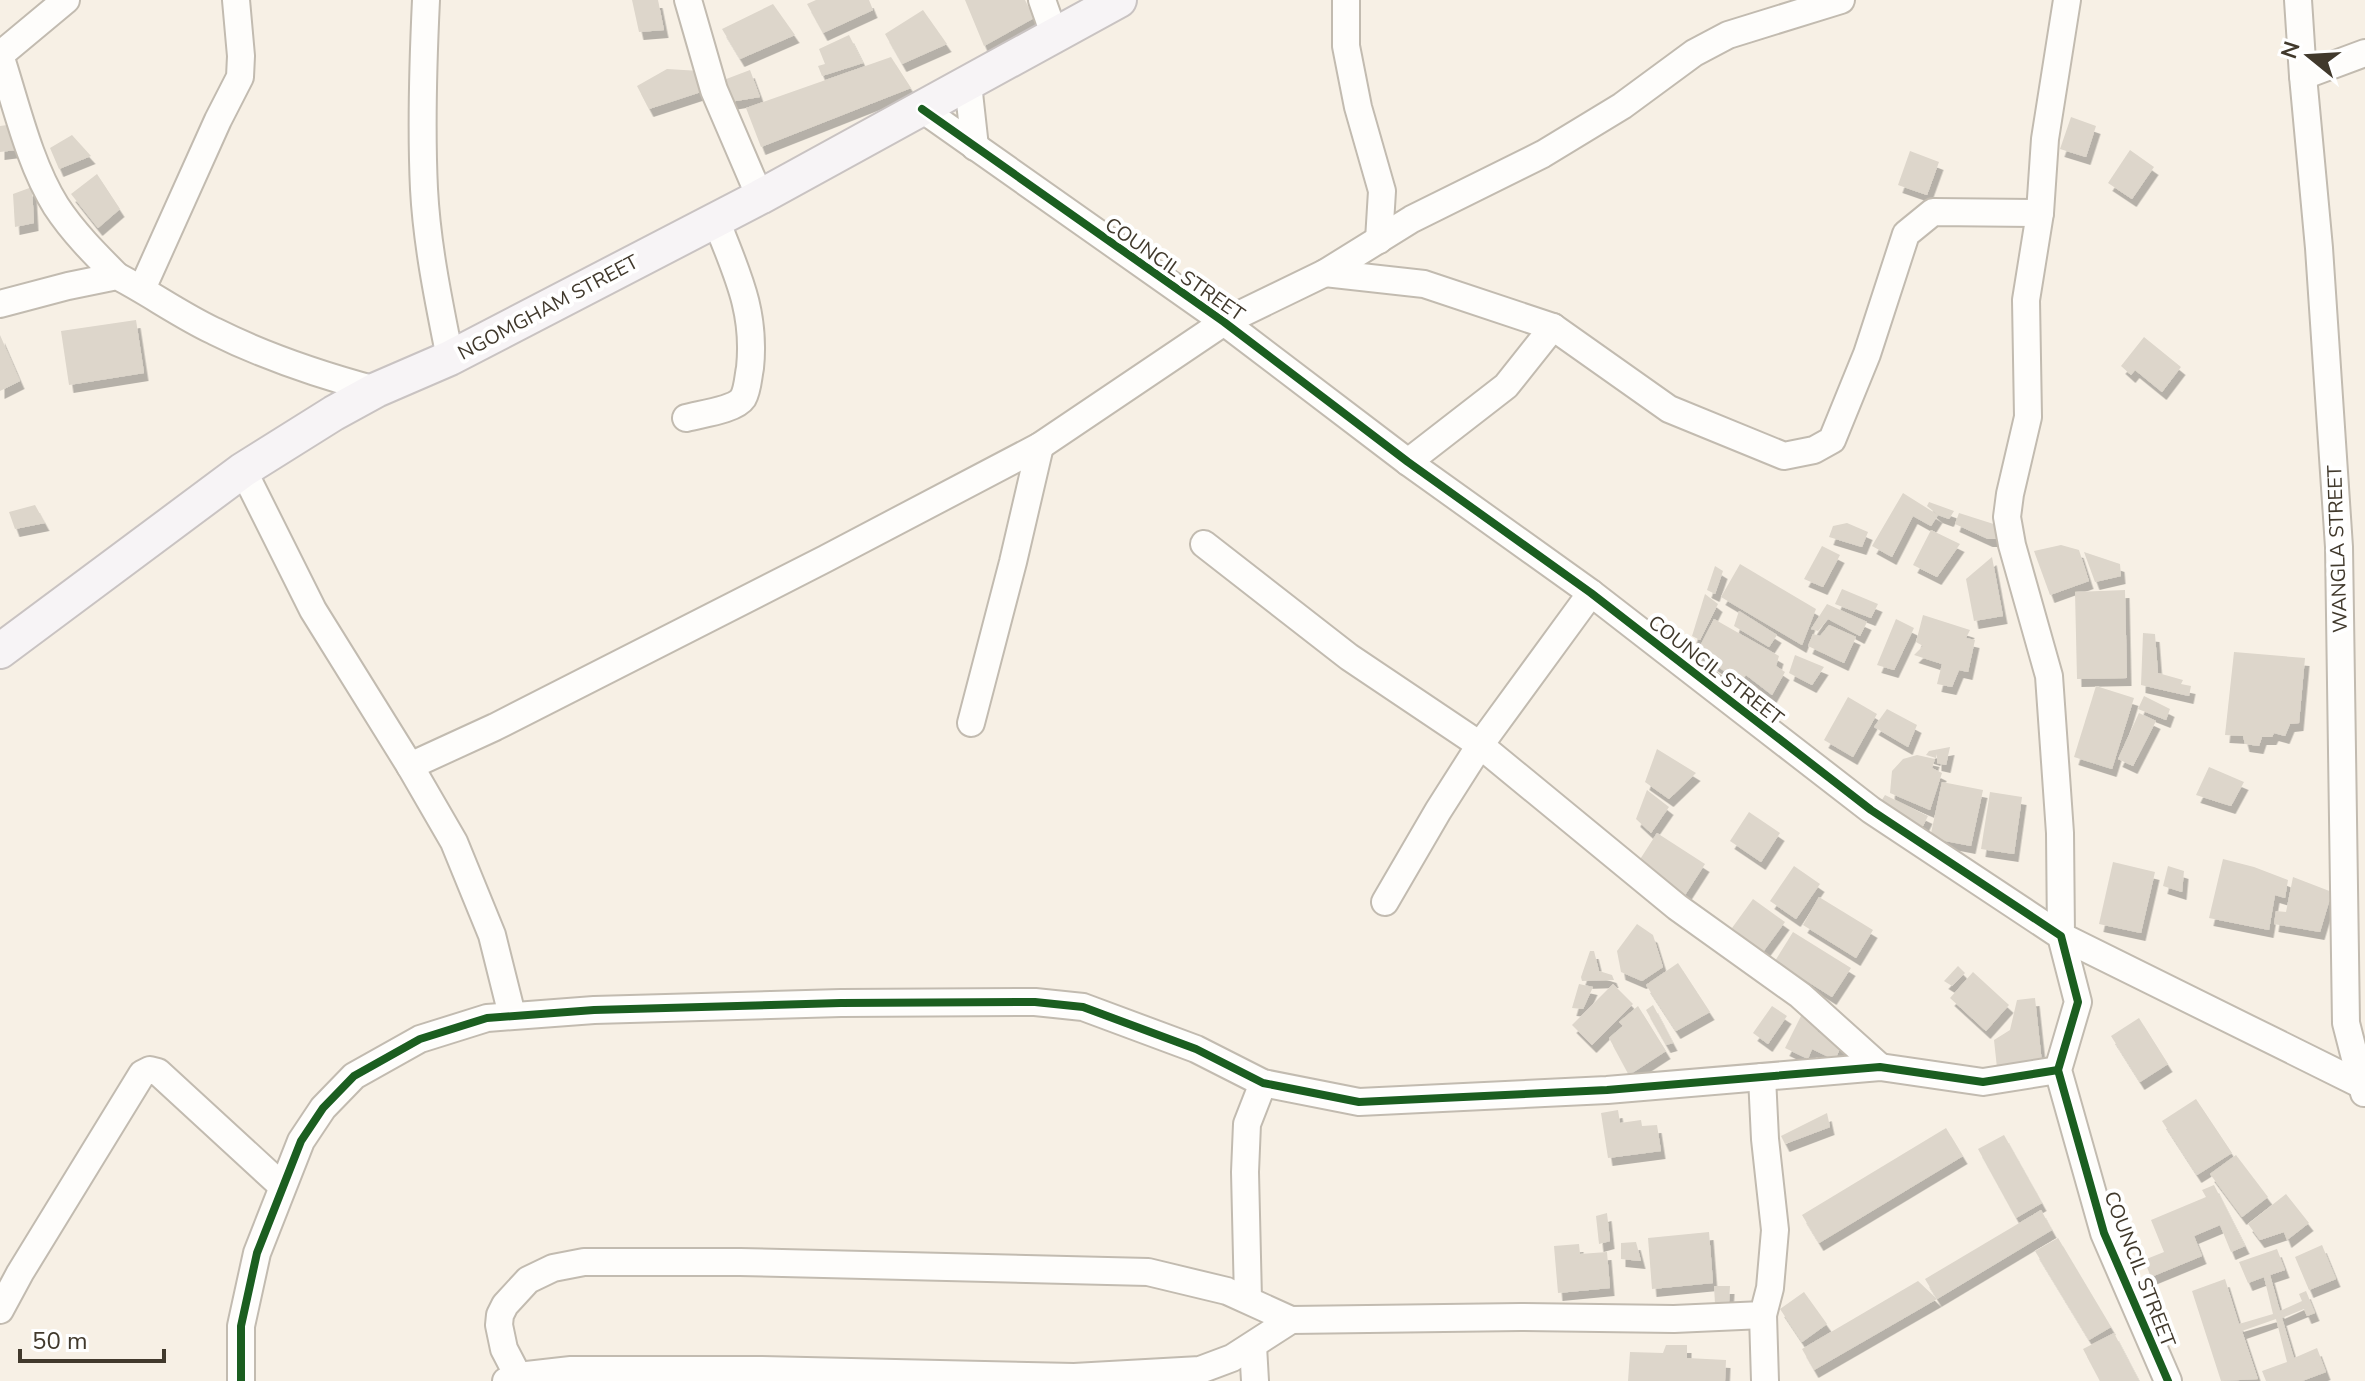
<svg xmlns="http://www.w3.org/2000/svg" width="2365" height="1381" font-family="'Nunito Sans',sans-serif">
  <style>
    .building { fill: #ddd6cb; filter: url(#shadow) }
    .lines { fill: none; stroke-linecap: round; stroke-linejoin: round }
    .minor-casing { stroke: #c2bbb0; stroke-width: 30 }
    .major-casing { stroke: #c9c3c2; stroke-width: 38 }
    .minor { stroke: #fefdfb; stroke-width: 26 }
    .major { stroke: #f7f4f6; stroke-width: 34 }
    .cycleway-casing { stroke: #fff; stroke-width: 13 }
    .cycleway { stroke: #1b5e20; stroke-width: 8 }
    .labels { text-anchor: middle; stroke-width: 8; stroke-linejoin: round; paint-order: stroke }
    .street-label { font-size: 20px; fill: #41392c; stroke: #fff }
  </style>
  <defs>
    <filter id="shadow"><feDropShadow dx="4.5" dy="8" stdDeviation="0" flood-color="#0004"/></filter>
  </defs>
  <rect width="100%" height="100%" fill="#f7f0e5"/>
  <g class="building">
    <path d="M632,0h26l6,30 -25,2z"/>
    <path d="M816,0h53l4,10 -50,23 -16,-29z"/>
    <path d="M965,0h60l9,18 -50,28z"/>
    <path d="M773,4l22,31 -55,24 -18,-30z"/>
    <path d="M923,10l24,34 -45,20 -17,-30z"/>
    <path d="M849,35l14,28 -41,13 -4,-10 7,-2 -6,-15z"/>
    <path d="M891,57l20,31 -150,59 -15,-39z"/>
    <path d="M667,69l33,2 7,19 -58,19 -12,-23z"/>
    <path d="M750,70l10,27 -30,5 -9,-21z"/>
    <path d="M2071,117l25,9 -10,31 -26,-8z"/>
    <path d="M22,123l-6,27 -16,2v-26z"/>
    <path d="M72,135l19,21 -32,13 -9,-21z"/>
    <path d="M2130,150l24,17 -22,32 -24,-16z"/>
    <path d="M1910,151l29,11 -12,33 -29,-10z"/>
    <path d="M97,174l23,35 -22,19 -27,-34z"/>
    <path d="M32,187l2,36 -19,4 -2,-33z"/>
    <path d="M136,320l8,53 -75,12 -8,-54z"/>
    <path d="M0,335l20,46 -20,10z"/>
    <path d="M2144,337l37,30 -19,25 -27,-22 -4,5 -10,-9z"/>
    <path d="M1903,493l35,22 -7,11 -18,-10 -21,41 -20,-11z"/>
    <path d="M1929,502l25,9 -5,8 -11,-4 -11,-9z"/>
    <path d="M35,505l10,18 -30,6 -6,-17z"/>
    <path d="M1959,513l44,14 -5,12h-10l-33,-15z"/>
    <path d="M1847,523l21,9 -6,15 -33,-10 4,-11z"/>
    <path d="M1931,530l29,14 -23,33 -24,-12z"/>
    <path d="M2061,545l18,5 10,31 -39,14 -16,-44z"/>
    <path d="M1822,546l18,9 -17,32 -19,-8z"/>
    <path d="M2084,552l36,12 1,12 -26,6z"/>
    <path d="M1992,557l11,59 -29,5 -8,-42z"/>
    <path d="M1740,564l76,45 -14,36 -81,-48z"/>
    <path d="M1715,566l8,5 -8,23 -8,-4z"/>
    <path d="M1842,589l36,15 -7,14 -36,-14z"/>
    <path d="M2125,590l2,88 -50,1 -2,-87z"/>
    <path d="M1705,594l13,10 -18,36 -8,-4z"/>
    <path d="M1827,604l40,18 -7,14 -32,-17 -10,12 -7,-2z"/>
    <path d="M1739,611l38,24 -8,12 -35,-21z"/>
    <path d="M1923,615l47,15 -4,8 9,2 -7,32 -9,-2 -7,17 -15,-3 5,-20 -28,-9 9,-9 -7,-4z"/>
    <path d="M1714,619l65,37 -3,10 9,6 -13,23 -26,-20 -6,7 -43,-30z"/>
    <path d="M1896,619l18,9 -20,42 -17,-5z"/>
    <path d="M1829,625l27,12 -12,26 -36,-17 5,-12 7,2z"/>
    <path d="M2143,633l12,1 3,39 25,7 -2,4 10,2 -2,10 -48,-11z"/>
    <path d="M2234,652l71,6 -6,65 -9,1 -5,12 -11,-3 -2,4h-10l-3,9 -14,-2 -2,-8 -18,-1z"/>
    <path d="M1795,655l29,12 -12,18 -23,-12z"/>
    <path d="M2096,686l38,12 -22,71 -38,-12z"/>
    <path d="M2144,696l26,13 -4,11 -28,-11z"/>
    <path d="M1848,697l29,17 -24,43 -29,-17z"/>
    <path d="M1887,709l30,16 -9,22 -34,-20z"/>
    <path d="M2139,713l17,8 -23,45 -15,-7z"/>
    <path d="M1950,747l-4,18 -9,-2v-9l-1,4 -10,-3 3,-4z"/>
    <path d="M1657,749l39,24 -27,26 -24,-17z"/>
    <path d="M1917,755l18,4 -3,9 10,5 -12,37 -40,-17 2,-22 11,-12z"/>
    <path d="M2209,767l35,15 -13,24 -35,-11z"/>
    <path d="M1942,782l41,8 -12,56 -41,-8z"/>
    <path d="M1647,790l22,17 -18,26 -15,-14z"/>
    <path d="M1990,792l32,5 -8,57 -33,-5z"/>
    <path d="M1885,795l43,21 -9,18 -42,-26z"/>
    <path d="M1749,812l31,21 -19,29 -31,-21z"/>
    <path d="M1657,833l48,31 -20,31 -48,-31z"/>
    <path d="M2223,859l31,8 34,13 -3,18 -10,-3 -6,35 -60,-12z"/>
    <path d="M2113,862l42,10 -14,61 -42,-9z"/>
    <path d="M1794,866l26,18 -24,35 -26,-18z"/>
    <path d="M2168,866l16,5 -2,21 -19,-6z"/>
    <path d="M2293,877l39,15 -12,40 -46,-8 2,-13 10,1z"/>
    <path d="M1819,897l54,33 -17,28 -53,-33z"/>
    <path d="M1753,899l32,23 -22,30 -31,-24z"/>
    <path d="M1637,924l16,11 10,32 -21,14 -21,-9 -4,-21z"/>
    <path d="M1793,932l58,36 -19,29 -57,-36z"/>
    <path d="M1590,951h4l5,20 13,4 2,5 -32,1 -1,-4z"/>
    <path d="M1678,963l32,49 -34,19 -30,-46z"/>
    <path d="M1958,966l7,7 -13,13 -8,-5z"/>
    <path d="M1973,972l36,33 -23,26 -36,-33z"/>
    <path d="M1579,984l14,3 -10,22 -11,-1z"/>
    <path d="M1613,984l20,20 -41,41 -20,-20z"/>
    <path d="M2035,998l7,65 -45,5 -3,-28 16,-10 7,-30z"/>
    <path d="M1653,1005l20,38 -7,2 -20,-35z"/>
    <path d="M1638,1006l28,45 -37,24 -20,-37 14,-12 -4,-4z"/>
    <path d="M1772,1006l15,10 -19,28 -15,-11z"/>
    <path d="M1803,1012l13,7 2,13 24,12 -7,16 -23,-11 -4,10 -23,-11z"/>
    <path d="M2139,1018l29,46 -28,18 -29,-46z"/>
    <path d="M2196,1099l36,54 -35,22 -35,-54z"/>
    <path d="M1618,1110l2,13 21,-3 1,6 15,-1 4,26 -53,7 -7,-45z"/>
    <path d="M1827,1113l3,14 -45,17 -4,-8z"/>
    <path d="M1946,1128l17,28 -144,87 -17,-28z"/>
    <path d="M2004,1135l38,68 -26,15 -38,-69z"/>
    <path d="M2236,1155l32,42 -26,20 -32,-43z"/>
    <path d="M2214,1185l31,61 -14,6 -11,-27 -26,11 8,20 -51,21 -7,-17 20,-8 -13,-32 55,-23 -4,-7z"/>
    <path d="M2286,1194l23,29 -22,17 -3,-8 -24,8 -12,-16z"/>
    <path d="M2041,1210l11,20 -115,69 -12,-20z"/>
    <path d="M1607,1213l3,28 -11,3 -3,-28z"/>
    <path d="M1709,1232l4,51 -61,6 -4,-51z"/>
    <path d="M2058,1238l53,89 -22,13 -54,-89z"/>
    <path d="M1636,1242l5,19 -20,-2v-16z"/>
    <path d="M1579,1244l1,10 27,-2 3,36 -52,5 -4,-47z"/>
    <path d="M2322,1245l14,34 -27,11 -14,-33z"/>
    <path d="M2277,1249l8,21 -15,5 10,36 22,-10 -3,-7 7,-3 9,22 -8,3 -3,-7 -22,9 12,40 23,-10 9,24 -24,9h-36l-4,-10 25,-9 -11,-43 -34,12 16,48 -37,2 -29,-90 33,-12 14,45 34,-10 -9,-37 -16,6 -9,-21z"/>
    <path d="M1918,1281l19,18 -123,71 -12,-21z"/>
    <path d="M1714,1286h16l-1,17 -14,1z"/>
    <path d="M1804,1292l23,32 -25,18 -22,-33z"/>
    <path d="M2114,1333l25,48h-39l-17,-32z"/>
    <path d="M1666,1345h21v13l39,2 -1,21h-97l2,-29 33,1z"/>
  </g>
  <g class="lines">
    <g class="minor-casing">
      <g id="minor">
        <path d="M426,0c-3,63 -5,126 -2,189 3,57 15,114 26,169"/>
        <path d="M688,0l26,90 46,107"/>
        <path d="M1042,0l13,37"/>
        <path d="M1346,0v46l12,61 24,84 -3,49"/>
        <path d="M2067,0l-22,139 -5,74 -14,87 2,117 -18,77 -3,23 5,28 37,131 11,157 1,103 299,148"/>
        <path d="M2298,0l5,76 16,172 20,299 7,476 18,70"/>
        <path d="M0,55c16,49 29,108 56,151 17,26 39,48 61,70"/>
        <path d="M0,55l66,-55"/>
        <path d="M2303,76l62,-23"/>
        <path d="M968,84l7,63"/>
        <path d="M922,109l302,213 184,140 183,131 280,217 190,126 17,66 -20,68 46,163 64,148"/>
        <path d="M1325,273l99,11 129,43 116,82 115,47 30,-6 18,-10 35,-86 39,-120 27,-22 107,1"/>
        <path d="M142,289l76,-169 22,-43 1,-21 -5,-56"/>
        <path d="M0,304l68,-18 49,-10c33,17 63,39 97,55 52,26 106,44 162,59"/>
        <path d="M686,418c14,-4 49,-8 57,-20 5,-9 5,-21 7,-30 6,-58 -14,-96 -34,-148"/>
        <path d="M1408,462l98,-76 47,-59"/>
        <path d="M243,470l70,140 97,156 44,76 38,93 20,80"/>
        <path d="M1204,544l145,113 131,88 197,162 123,88 80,72"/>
        <path d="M971,723l42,-161 27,-116"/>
        <path d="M410,766l85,-39 330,-168 215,-113 184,-124 101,-49 87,-54 131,-65 79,-48 72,-53 34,-18 113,-35"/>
        <path d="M1385,902l53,-91 42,-66 111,-152"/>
        <path d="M1248,1299l-3,-127 2,-48 16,-41"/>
        <path d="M0,1310l20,-37 122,-199 8,-4 8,2 124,114"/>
        <path d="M1763,1315l2,66"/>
        <path d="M1253,1346l2,35"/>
        <path d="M518,1376l-14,-27 -5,-24 1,-10 5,-10 23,-25 25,-12 31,-6h156l408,10 79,19 64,29 230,-3 153,2 89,-4 7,-27 5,-58 -10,-91 -3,-62"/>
        <path d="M241,1381v-55l16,-73 44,-112 22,-33 31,-32 66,-37 67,-21 107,-8 247,-7 194,-1 48,5 113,42 67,34 96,19 248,-12 273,-23 103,15 75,-12"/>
        <path d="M506,1381l12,-5 53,-6h189l314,7 126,-7 32,-12 59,-38"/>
      </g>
    </g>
    <g class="major-casing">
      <path id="major" d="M0,651l243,-181 91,-57 42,-23 74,-32 310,-161 359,-197"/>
    </g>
    <use href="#minor" class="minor"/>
    <use href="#major" class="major"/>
    <g class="cycleway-casing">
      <g id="cycleway">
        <path d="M922,109l302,213 184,140 183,131 280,217 190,126 17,66 -20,68 46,163 64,148"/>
        <path d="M241,1381v-55l16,-73 44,-112 22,-33 31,-32 66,-37 67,-21 107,-8 247,-7 194,-1 48,5 113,42 67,34 96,19 248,-12 273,-23 103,15 75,-12"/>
      </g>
    </g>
    <use href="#cycleway" class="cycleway"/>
  </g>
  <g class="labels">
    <g class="street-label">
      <text transform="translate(1175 269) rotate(35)" y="7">COUNCIL STREET</text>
      <text transform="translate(548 307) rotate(-28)" y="7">NGOMGHAM STREET</text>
      <text transform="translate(2337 549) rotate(-92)" y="7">WANGLA STREET</text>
      <text transform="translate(1716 670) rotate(38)" y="7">COUNCIL STREET</text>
      <text transform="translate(2140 1269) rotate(69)" y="7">COUNCIL STREET</text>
    </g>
  </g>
  <g transform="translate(2309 56) rotate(288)" stroke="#ffffff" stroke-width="6" paint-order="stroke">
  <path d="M0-6L14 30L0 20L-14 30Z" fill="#41392c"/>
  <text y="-12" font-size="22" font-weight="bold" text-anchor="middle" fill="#41392c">N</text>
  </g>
  <path d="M20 1349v12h144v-12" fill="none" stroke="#41392c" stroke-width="4"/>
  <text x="32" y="1349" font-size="24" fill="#41392c" stroke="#ffffff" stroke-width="6" paint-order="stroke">50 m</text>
</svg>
